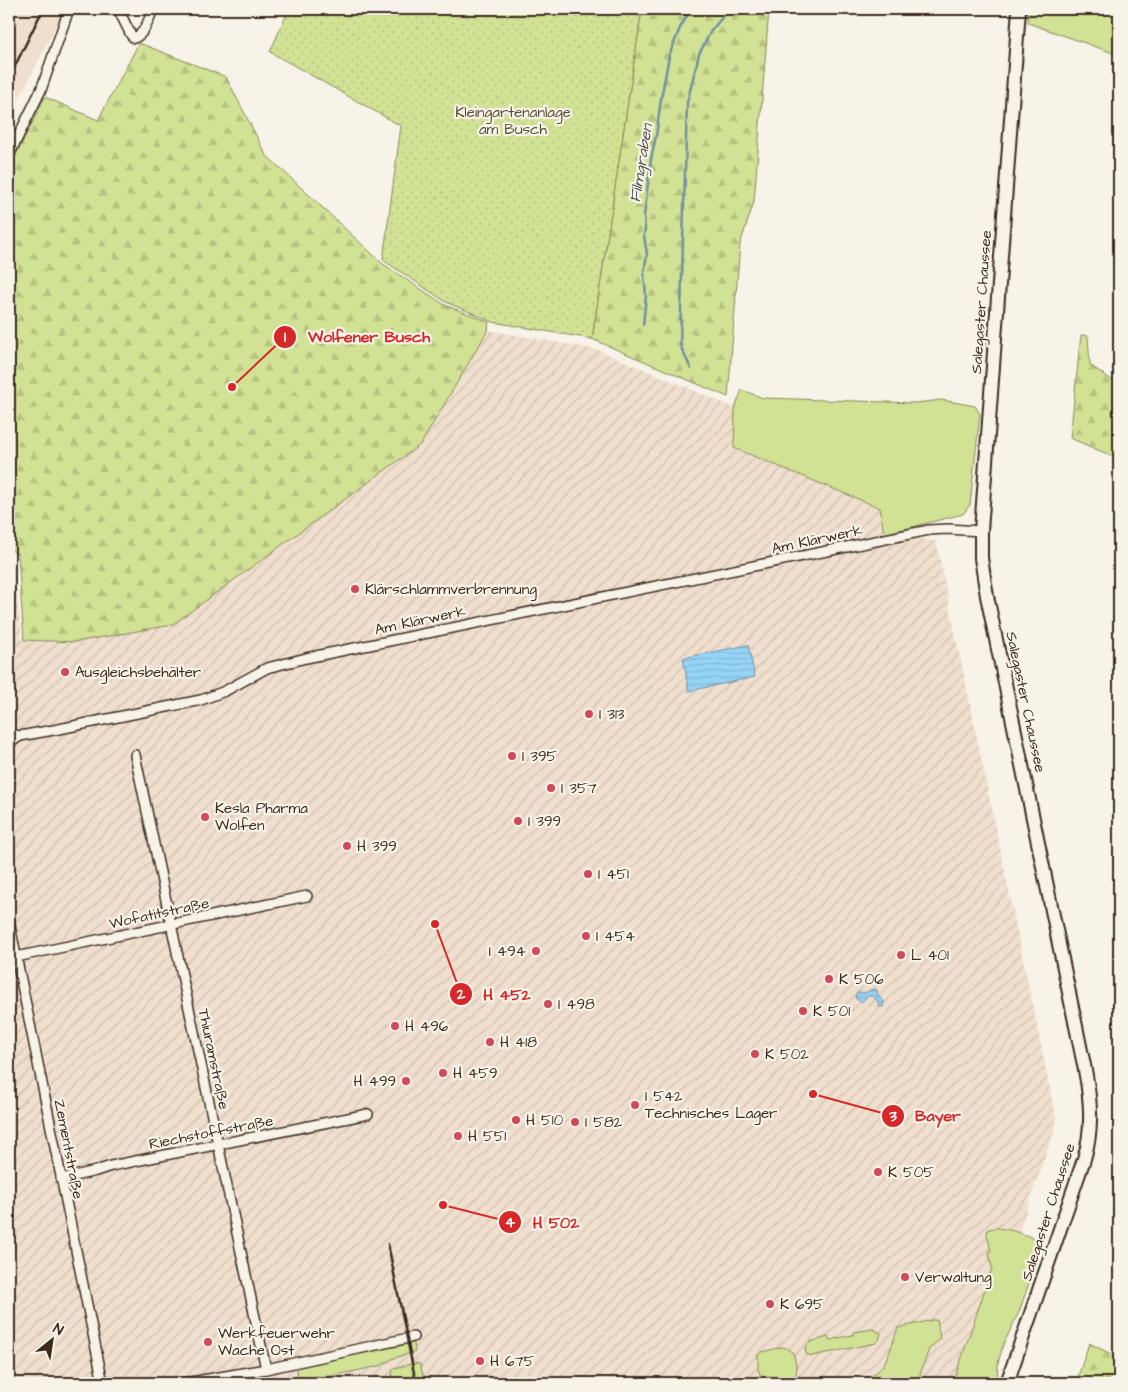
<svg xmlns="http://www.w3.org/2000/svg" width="1128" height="1392" font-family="'Architects Daughter',sans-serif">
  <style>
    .built { fill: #f0dfce }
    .industrial { fill: url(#industrial-furrows) }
    .grass { fill: #d2e295; stroke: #86865a }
    .forest { fill: url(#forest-firs); stroke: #86865a }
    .garden { fill: url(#garden-dots); stroke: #86865a }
    .water { fill: url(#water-rules); stroke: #7290a0 }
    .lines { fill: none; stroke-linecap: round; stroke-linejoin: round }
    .stream { stroke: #7290a0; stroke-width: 2.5 }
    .street-casing { stroke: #3b2a1e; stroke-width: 12 }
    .secondary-casing { stroke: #3b2a1e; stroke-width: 16 }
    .street { stroke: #f7f3e8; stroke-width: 9 }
    .secondary { stroke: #f7f3e8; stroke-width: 12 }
    .rail { stroke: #3b2a1e; stroke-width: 2.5 }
    .poi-dot { fill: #d1495b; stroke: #f7f3e8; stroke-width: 2 }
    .labels { text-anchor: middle; stroke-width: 4.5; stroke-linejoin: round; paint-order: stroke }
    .park-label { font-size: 15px; fill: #594f36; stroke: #f7f3e8 }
    .street-label { font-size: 15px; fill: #3b2a1e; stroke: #f7f3e8 }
    .poi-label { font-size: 15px; fill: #3b2a1e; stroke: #f7f3e8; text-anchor: start }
    .water-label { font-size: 16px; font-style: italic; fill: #525454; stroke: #f7f3e8 }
    .leader { fill: none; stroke: #d62828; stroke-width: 2 }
    .callout-dot { fill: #d62828; stroke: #f7f3e8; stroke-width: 2 }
    .mark-label { font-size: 15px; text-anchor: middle; font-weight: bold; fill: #fff }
    .callout-label { font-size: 16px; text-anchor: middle; font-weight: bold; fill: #d62828; stroke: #f7f3e8; stroke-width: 4.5; stroke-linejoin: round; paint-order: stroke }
  </style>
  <defs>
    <pattern id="industrial-furrows" width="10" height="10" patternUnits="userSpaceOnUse" patternTransform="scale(1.25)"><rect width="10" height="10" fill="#f0dfce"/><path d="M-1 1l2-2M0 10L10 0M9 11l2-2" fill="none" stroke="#cfc0b0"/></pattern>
    <pattern id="forest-firs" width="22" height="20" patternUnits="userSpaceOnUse" patternTransform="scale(1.25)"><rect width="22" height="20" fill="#d2e295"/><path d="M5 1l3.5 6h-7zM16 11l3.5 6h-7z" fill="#b5c280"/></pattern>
    <pattern id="garden-dots" width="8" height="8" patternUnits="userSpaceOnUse" patternTransform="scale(1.25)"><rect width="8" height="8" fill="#d2e295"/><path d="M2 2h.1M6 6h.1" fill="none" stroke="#b5c280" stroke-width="1.8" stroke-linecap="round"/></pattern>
    <pattern id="water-rules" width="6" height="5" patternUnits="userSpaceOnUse" patternTransform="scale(1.25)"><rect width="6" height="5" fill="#96d4f7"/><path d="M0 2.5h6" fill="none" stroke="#82b6d3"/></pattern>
  </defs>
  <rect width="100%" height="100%" fill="#f7f3e8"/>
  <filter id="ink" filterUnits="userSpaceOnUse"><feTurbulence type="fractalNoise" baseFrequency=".02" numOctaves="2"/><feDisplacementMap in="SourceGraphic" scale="10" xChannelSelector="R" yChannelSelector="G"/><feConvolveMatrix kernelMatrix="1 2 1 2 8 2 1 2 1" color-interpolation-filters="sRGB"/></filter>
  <g filter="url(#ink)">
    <path class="built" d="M9,9h56l-56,109z"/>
    <path class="industrial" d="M488,330l110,20 137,58 -1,40 147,60 3,26 52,7 121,582 -91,260h-957v-817l4,-1 9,75 53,2 9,-1 337,-197z"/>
    <g class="grass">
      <path d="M1028,9h91v46l-91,-32z"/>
      <path d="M742,390l21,8 153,5 26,-3 33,6 5,8 -10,91 -7,9 -79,20 -4,-26 -146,-60 1,-40z"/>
      <path d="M996,1228c10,0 39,8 45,16v4l-22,64 -16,33 -5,18 -1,20h-44l39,-114 -3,-17 2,-1 -4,-17 1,-5z"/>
      <path d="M932,1320h5l3,19 -11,10 -12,34h-76c9,-2 18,-3 27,-6 19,-6 23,-32 30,-49z"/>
      <path d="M873,1329l8,4 -2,7 -3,3 -64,13 -6,-2 -1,-6 5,-6 18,-5 2,3 23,-5v-3z"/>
      <path d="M414,1343l1,9 -21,6 -14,8 -79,16 -3,-3 -1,-10 3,-3z"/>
      <path d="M782,1347l4,1 7,5c3,10 7,23 -2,30h-28l-5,-14v-14l4,-3z"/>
      <path d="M415,1363l5,1 5,19h-31l-2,-10 2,-5z"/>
    </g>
    <g class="forest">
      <path d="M642,9h127l-15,193 -14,42 -12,153 -136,-58z"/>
      <path d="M139,43l87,34 40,78 117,109 62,41 44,17 -1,8 -67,114 -249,181 -97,17 -51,-2 -6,-86 -9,-5v-380l36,-72 53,23z"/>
      <path d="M1081,335l7,1 2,29 29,20v74l-49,-21z"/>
      <path d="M1089,1343l30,15v25h-43z"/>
    </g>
    <path class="garden" d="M289,9h353l-50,330 -99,-17 -47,-20 -63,-42 18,-134 -131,-74z"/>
    <g class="water">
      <path d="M748,645l7,32 -66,14 -6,-33z"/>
      <path d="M872,989l5,1 1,6 6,5 -1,6 -4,-1 -2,-6 -5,-4h-4l-7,6 -6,-4 2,-6 8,1z"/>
    </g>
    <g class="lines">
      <g class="stream">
        <path d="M643,325l3,-29 -2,-23 3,-19 -3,-18 1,-7 -1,-13 7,-57 5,-23 5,-37 8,-43 11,-28 11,-19"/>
        <path d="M691,369l-11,-24 7,-242 12,-49 12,-23 18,-22"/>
      </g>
      <g class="street-casing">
        <g id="street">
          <path d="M118,9l13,26 3,3c11,-4 15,-19 19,-29"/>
          <path d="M9,155l32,-65 28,-81"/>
          <path d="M9,733l11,3 39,-7 142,-29 24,-9 42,-23 39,-10 623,-128 18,-1 34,2"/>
          <path d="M9,742l5,-2 6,-4"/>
          <path d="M135,755l131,614"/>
          <path d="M9,921l94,462"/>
          <path d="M16,957l291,-61"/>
          <path d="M61,1179l35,-8 15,-5 257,-52"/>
          <path d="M185,1383l81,-14 147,-32"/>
        </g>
      </g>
      <g class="secondary-casing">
        <path id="secondary" d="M1007,1383l77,-224c9,-30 7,-58 1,-89l-98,-474 -6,-38v-27l38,-522"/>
      </g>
      <use href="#street" class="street"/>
      <use href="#secondary" class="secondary"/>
      <g class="rail">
        <path d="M9,78l34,-69"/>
        <path d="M388,1244l28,139"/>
      </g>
    </g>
  </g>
  <g class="poi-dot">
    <circle cx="355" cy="589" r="5"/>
    <circle cx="65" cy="672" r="5"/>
    <circle cx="589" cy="714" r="5"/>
    <circle cx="512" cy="756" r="5"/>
    <circle cx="551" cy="788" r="5"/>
    <circle cx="205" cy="817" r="5"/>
    <circle cx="518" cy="821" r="5"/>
    <circle cx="347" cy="846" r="5"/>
    <circle cx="588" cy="874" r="5"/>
    <circle cx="586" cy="936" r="5"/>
    <circle cx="536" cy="951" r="5"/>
    <circle cx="901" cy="955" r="5"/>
    <circle cx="829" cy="979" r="5"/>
    <circle cx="548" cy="1004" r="5"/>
    <circle cx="803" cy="1011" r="5"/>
    <circle cx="395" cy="1026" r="5"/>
    <circle cx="490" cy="1042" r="5"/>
    <circle cx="755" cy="1054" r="5"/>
    <circle cx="443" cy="1073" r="5"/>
    <circle cx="406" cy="1081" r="5"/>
    <circle cx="635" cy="1105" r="5"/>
    <circle cx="516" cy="1120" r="5"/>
    <circle cx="575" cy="1122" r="5"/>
    <circle cx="458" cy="1136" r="5"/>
    <circle cx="878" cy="1172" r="5"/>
    <circle cx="905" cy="1277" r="5"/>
    <circle cx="770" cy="1304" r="5"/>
    <circle cx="208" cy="1342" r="5"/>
    <circle cx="480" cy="1361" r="5"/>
  </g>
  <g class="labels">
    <g class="park-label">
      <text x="513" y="117">Kleingartenanlage<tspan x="513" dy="17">am Busch</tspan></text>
    </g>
    <g class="street-label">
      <text transform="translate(981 302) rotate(-86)" y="5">Salegaster Chaussee</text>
      <text transform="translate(817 539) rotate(-12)" y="5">Am Klärwerk</text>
      <text transform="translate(420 620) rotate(-12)" y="5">Am Klärwerk</text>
      <text transform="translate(1026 702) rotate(78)" y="5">Salegaster Chaussee</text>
      <text transform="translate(159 913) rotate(-12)" y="5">Wofatitstraße</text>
      <text transform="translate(214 1059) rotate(78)" y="5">Thiuramstraße</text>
      <text transform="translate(211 1132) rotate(-11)" y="5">Riechstoffstraße</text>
      <text transform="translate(69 1149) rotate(79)" y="5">Zementstraße</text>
      <text transform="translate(1048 1212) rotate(-72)" y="5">Salegaster Chaussee</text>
    </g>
    <g class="poi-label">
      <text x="365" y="594">Klärschlammverbrennung</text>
      <text x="75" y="677">Ausgleichsbehälter</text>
      <text x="599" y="719">I 313</text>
      <text x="522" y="761">I 395</text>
      <text x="561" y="793">I 357</text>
      <text x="215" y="813">Kesla Pharma<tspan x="215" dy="17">Wolfen</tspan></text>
      <text x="528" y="826">I 399</text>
      <text x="357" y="851">H 399</text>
      <text x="598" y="879">I 451</text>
      <text x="596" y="941">I 454</text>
      <text x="526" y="956" text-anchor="end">I 494</text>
      <text x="911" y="960">L 401</text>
      <text x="839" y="984">K 506</text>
      <text x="558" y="1009">I 498</text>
      <text x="813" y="1016">K 501</text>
      <text x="405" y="1031">H 496</text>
      <text x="500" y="1047">H 418</text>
      <text x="765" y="1059">K 502</text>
      <text x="453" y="1078">H 459</text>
      <text x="396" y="1086" text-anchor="end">H 499</text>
      <text x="645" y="1101">I 542<tspan x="645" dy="17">Technisches Lager</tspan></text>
      <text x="526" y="1125">H 510</text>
      <text x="585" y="1127">I 582</text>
      <text x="468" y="1141">H 551</text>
      <text x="888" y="1177">K 505</text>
      <text x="915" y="1282">Verwaltung</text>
      <text x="780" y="1309">K 695</text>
      <text x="218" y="1338">Werkfeuerwehr<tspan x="218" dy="17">Wache Ost</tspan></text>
      <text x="490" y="1366">H 675</text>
    </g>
    <g class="water-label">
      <text transform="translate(640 163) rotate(-81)" y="6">Filmgraben</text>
    </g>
  </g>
  <path class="leader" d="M232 387L285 337M435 924L461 994M813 1094L893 1116M443 1205L510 1222"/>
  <g class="callout-dot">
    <circle cx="232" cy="387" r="5"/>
    <circle cx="435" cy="924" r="5"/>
    <circle cx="813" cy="1094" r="5"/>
    <circle cx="443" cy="1205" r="5"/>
    <circle cx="285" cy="337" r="12"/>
    <circle cx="461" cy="994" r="12"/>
    <circle cx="893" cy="1116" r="12"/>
    <circle cx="510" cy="1222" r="12"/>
  </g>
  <g class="mark-label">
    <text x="285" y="342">1</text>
    <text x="461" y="999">2</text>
    <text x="893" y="1121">3</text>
    <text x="510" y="1227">4</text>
  </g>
  <g class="callout-label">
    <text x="369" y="342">Wolfener Busch</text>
    <text x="507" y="1000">H 452</text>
    <text x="938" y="1121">Bayer</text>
    <text x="556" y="1228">H 502</text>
  </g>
  <rect width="1128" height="1392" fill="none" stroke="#f7f3e8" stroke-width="30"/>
  <rect x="15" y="15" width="1098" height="1362" fill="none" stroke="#3b2a1e" stroke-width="2" filter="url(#ink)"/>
  <g transform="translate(52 1340) rotate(30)" stroke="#f7f3e8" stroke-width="4" paint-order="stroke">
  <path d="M0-4L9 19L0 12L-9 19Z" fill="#3b2a1e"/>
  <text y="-8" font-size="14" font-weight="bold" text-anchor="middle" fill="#3b2a1e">N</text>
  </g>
</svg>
